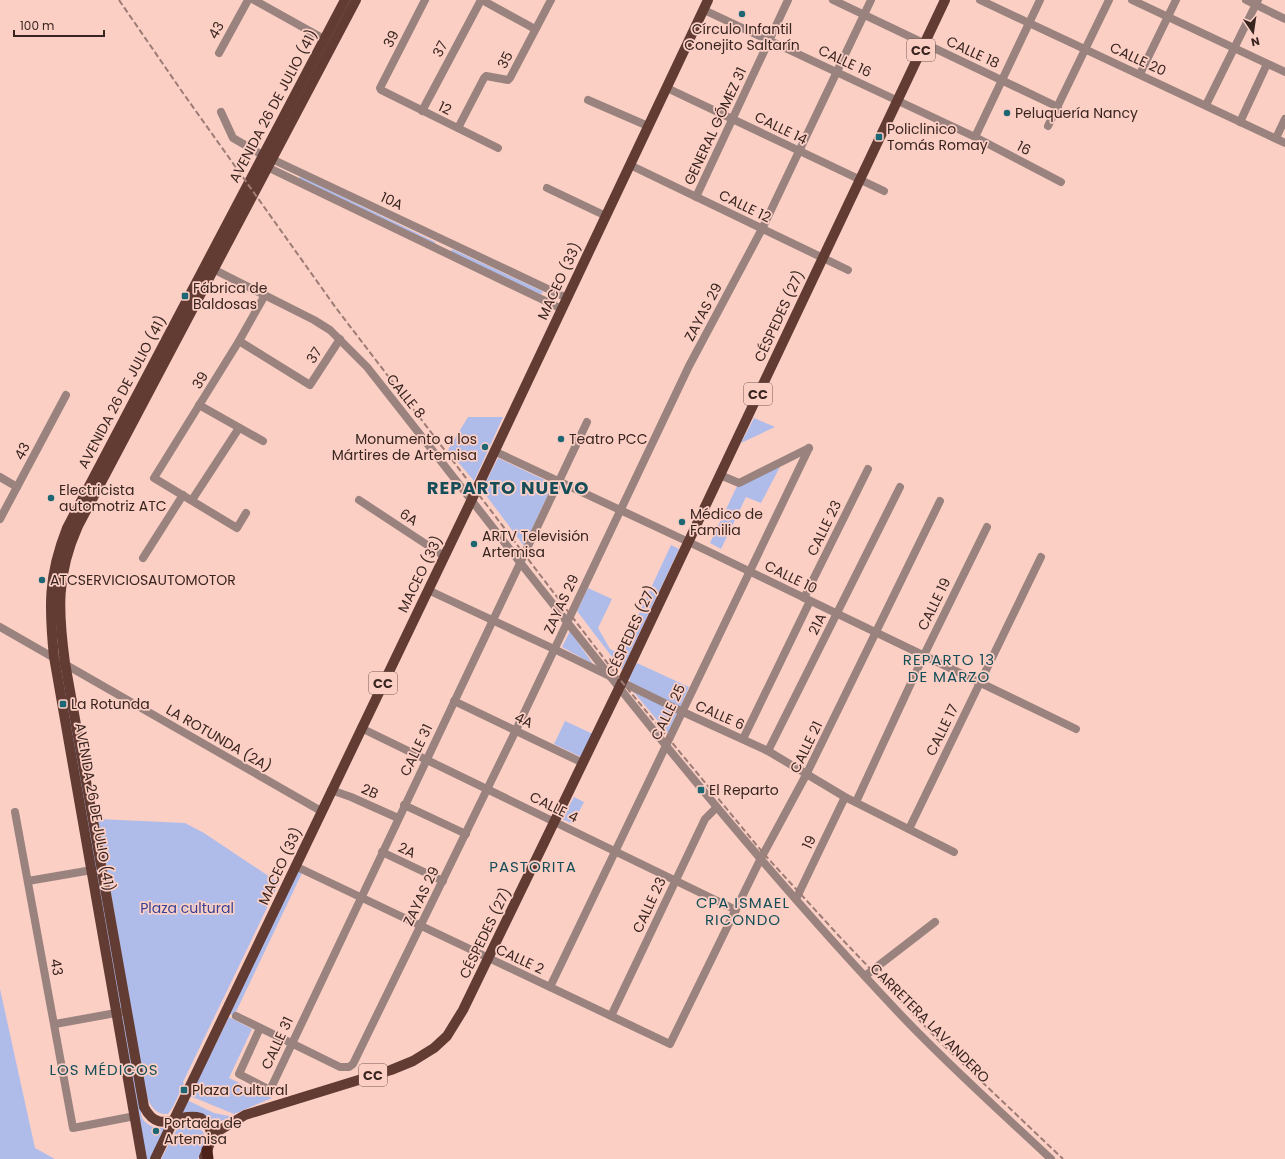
<svg xmlns="http://www.w3.org/2000/svg" width="1285" height="1159" font-family="Poppins,sans-serif">
  <style>
    .green { fill: #afbcea }
    .lines { fill: none; stroke-linecap: round; stroke-linejoin: round }
    .minor { stroke: #9a837e; stroke-width: 8 }
    .major { stroke: #623b33; stroke-width: 10 }
    .highway { stroke: #4c2219; stroke-width: 11 }
    .rail { stroke: #9d7c75; stroke-width: 2; stroke-dasharray: 6 3; stroke-linecap: butt }
    .poi-dot { fill: #1d6674; stroke: #fccfc5; stroke-width: 1.5 }
    .labels { text-anchor: middle; stroke-width: 3.5; stroke-linejoin: round; paint-order: stroke }
    .shield { fill: #fccfc5; stroke: #745852; stroke-width: 1 }
    .shield-label { font-size: 13px; font-weight: bold; fill: #392520 }
    .poi-label { font-size: 14px; fill: #392520; stroke: #fccfc5; text-anchor: start }
    .street-label { font-size: 14px; fill: #392520; stroke: #fccfc5 }
    .park-label { font-size: 14px; fill: #364195; stroke: #fccfc5 }
    .neighbourhood-label { font-size: 15px; letter-spacing: 1px; fill: #154e59; stroke: #fccfc5 }
    .district-label { font-size: 18px; font-weight: bold; letter-spacing: 1px; fill: #154e59; stroke: #fccfc5 }
  </style>
  <rect width="100%" height="100%" fill="#fccfc5"/>
  <g class="green">
    <path d="M300,176l135,66v2l-136,-65z"/>
    <path d="M452,249l90,42 1,2 -3,1 -89,-42z"/>
    <path d="M468,417h35l-29,64 -26,-31z"/>
    <path d="M754,418l21,9 -34,16z"/>
    <path d="M498,458l55,26 -29,62 -42,-56z"/>
    <path d="M782,463l-21,40 -15,-6 -25,52 -11,-6 28,-59z"/>
    <path d="M671,545l8,4 -57,121 -45,-59 11,-23 24,11 -14,29 12,21 10,5z"/>
    <path d="M570,631l23,33 -31,-17z"/>
    <path d="M637,663l52,24 -9,20 -50,-25 -1,-4z"/>
    <path d="M62,680h2l78,438c6,9 13,10 23,10l-14,31h-5z"/>
    <path d="M632,690l45,23 -9,20z"/>
    <path d="M565,721l28,13 -12,23 -27,-13z"/>
    <path d="M574,797l10,5 -11,22 -11,-5z"/>
    <path d="M98,819l87,4 19,10 75,50 -96,199 1,1 -11,24 -5,7c-13,1 -18,-9 -22,-19z"/>
    <path d="M298,869l5,2 -69,145 -4,-2z"/>
    <path d="M0,989l35,159 20,11h-55z"/>
    <path d="M229,1017l23,12 -23,49 43,20 -38,16 -44,-18z"/>
    <path d="M187,1100l27,13 20,4 -20,6 -34,-9z"/>
    <path d="M190,1124c22,6 15,20 8,35h-37l16,-30z"/>
  </g>
  <g class="lines">
    <g class="minor">
      <path d="M254,0l70,39"/>
      <path d="M425,0l-45,88 1,2 117,58"/>
      <path d="M482,0l53,29"/>
      <path d="M833,0l225,107"/>
      <path d="M980,0l305,143"/>
      <path d="M1132,0l153,72"/>
      <path d="M1246,0l39,19"/>
      <path d="M704,10l271,127 86,45"/>
      <path d="M219,53l29,-53"/>
      <path d="M1140,74l36,-74"/>
      <path d="M667,88l217,103"/>
      <path d="M588,100l60,26"/>
      <path d="M1206,105l52,-105"/>
      <path d="M422,111l59,-111"/>
      <path d="M221,112l12,26 26,15 308,145"/>
      <path d="M1240,122l27,-58"/>
      <path d="M1048,126l61,-126"/>
      <path d="M458,128l26,-50 2,-2 22,4 2,-2 41,-78"/>
      <path d="M975,137l65,-137"/>
      <path d="M1276,138l9,-19"/>
      <path d="M263,165l299,144"/>
      <path d="M630,165l218,105"/>
      <path d="M547,188l59,28"/>
      <path d="M696,197l92,-197"/>
      <path d="M209,267l105,53 16,10 37,37c173,219 340,443 532,646 48,51 101,98 152,146"/>
      <path d="M239,341l71,44 30,-46"/>
      <path d="M199,405l64,36"/>
      <path d="M494,451l201,94 381,184"/>
      <path d="M720,475l19,8 70,-35"/>
      <path d="M0,477l17,10"/>
      <path d="M192,500l47,-72"/>
      <path d="M359,500l85,56"/>
      <path d="M246,513l-9,15 -83,-50 85,-137 26,-46"/>
      <path d="M0,519l66,-124"/>
      <path d="M143,558l40,-63"/>
      <path d="M428,590l126,59 129,63 85,39 77,46 109,55"/>
      <path d="M804,598l64,-129"/>
      <path d="M0,627l321,184"/>
      <path d="M454,701l129,62"/>
      <path d="M361,728l375,182"/>
      <path d="M743,739l67,-138"/>
      <path d="M768,751l132,-264"/>
      <path d="M331,790l20,7 47,21"/>
      <path d="M856,802l68,-147 63,-128"/>
      <path d="M404,805l62,29"/>
      <path d="M15,812l58,316 62,-12"/>
      <path d="M909,829l132,-272"/>
      <path d="M382,852l61,29"/>
      <path d="M295,866l375,178 90,-184 46,-85 134,-274"/>
      <path d="M28,881l64,-11"/>
      <path d="M796,899l49,-102"/>
      <path d="M865,976l70,-54"/>
      <path d="M550,987l259,-539"/>
      <path d="M236,1016l104,51h9l4,-3 163,-334 173,-364 73,-137 109,-229"/>
      <path d="M611,1016l94,-197 11,-11"/>
      <path d="M55,1024l72,-13"/>
      <path d="M260,1028l-21,46 31,16 317,-668"/>
    </g>
    <g class="major">
      <path d="M212,1138l8,-8 25,-15 146,-45 22,-9 21,-13 13,-12 16,-26 159,-328 323,-682"/>
      <path d="M204,1157c8,-17 13,-25 -3,-39 -24,-7 -41,19 -57,-11l-79,-444c-7,-52 -9,-88 13,-137l278,-526"/>
      <path d="M142,1159l-88,-502c-5,-50 -6,-81 13,-129l278,-528"/>
      <path d="M155,1159l317,-660 236,-499"/>
    </g>
    <path class="highway" d="M207,1150l1,9"/>
    <path class="rail" d="M119,0l64,93 153,215 286,374 142,172 75,82 99,104 125,119"/>
  </g>
  <g class="poi-dot">
    <circle cx="742" cy="14" r="4"/>
    <circle cx="1007" cy="113" r="4"/>
    <rect x="875" y="133" width="8" height="8" rx="2"/>
    <rect x="181" y="292" width="8" height="8" rx="2"/>
    <circle cx="561" cy="439" r="4"/>
    <circle cx="485" cy="447" r="4"/>
    <circle cx="51" cy="498" r="4"/>
    <circle cx="682" cy="522" r="4"/>
    <circle cx="474" cy="544" r="4"/>
    <circle cx="42" cy="580" r="4"/>
    <rect x="59" y="700" width="8" height="8" rx="2"/>
    <rect x="697" y="786" width="8" height="8" rx="2"/>
    <rect x="180" y="1086" width="8" height="8" rx="2"/>
    <circle cx="156" cy="1131" r="4"/>
  </g>
  <g class="labels">
    <g class="shield">
      <rect x="907" y="39" width="28" height="22" rx="3"/>
      <rect x="744" y="383" width="28" height="22" rx="3"/>
      <rect x="369" y="672" width="28" height="22" rx="3"/>
      <rect x="359" y="1064" width="28" height="22" rx="3"/>
    </g>
    <g class="shield-label">
      <text x="921" y="55">CC</text>
      <text x="758" y="399">CC</text>
      <text x="383" y="688">CC</text>
      <text x="373" y="1080">CC</text>
    </g>
    <g class="poi-label">
      <text x="742" y="34" text-anchor="middle">Círculo Infantil<tspan x="742" dy="16">Conejito Saltarín</tspan></text>
      <text x="1015" y="118">Peluquería Nancy</text>
      <text x="887" y="134">Policlinico<tspan x="887" dy="16">Tomás Romay</tspan></text>
      <text x="193" y="293">Fábrica de<tspan x="193" dy="16">Baldosas</tspan></text>
      <text x="477" y="444" text-anchor="end">Monumento a los<tspan x="477" dy="16">Mártires de Artemisa</tspan></text>
      <text x="569" y="444">Teatro PCC</text>
      <text x="59" y="495">Electricista<tspan x="59" dy="16">automotriz ATC</tspan></text>
      <text x="690" y="519">Médico de<tspan x="690" dy="16">Familia</tspan></text>
      <text x="482" y="541">ARTV Televisión<tspan x="482" dy="16">Artemisa</tspan></text>
      <text x="50" y="585">ATCSERVICIOSAUTOMOTOR</text>
      <text x="71" y="709">La Rotunda</text>
      <text x="709" y="795">El Reparto</text>
      <text x="192" y="1095">Plaza Cultural</text>
      <text x="164" y="1128">Portada de<tspan x="164" dy="16">Artemisa</tspan></text>
    </g>
    <g class="street-label">
      <text transform="translate(216 30) rotate(-61)" y="5">43</text>
      <text transform="translate(391 39) rotate(-63)" y="5">39</text>
      <text transform="translate(440 49) rotate(-62)" y="5">37</text>
      <text transform="translate(973 52) rotate(25)" y="5">CALLE 18</text>
      <text transform="translate(1138 59) rotate(25)" y="5">CALLE 20</text>
      <text transform="translate(505 60) rotate(-62)" y="5">35</text>
      <text transform="translate(845 61) rotate(25)" y="5">CALLE 16</text>
      <text transform="translate(273 106) rotate(-62)" y="5">AVENIDA 26 DE JULIO (41)</text>
      <text transform="translate(445 108) rotate(26)" y="5">12</text>
      <text transform="translate(715 126) rotate(-65)" y="5">GENERAL GÓMEZ 31</text>
      <text transform="translate(781 128) rotate(26)" y="5">CALLE 14</text>
      <text transform="translate(1024 148) rotate(28)" y="5">16</text>
      <text transform="translate(392 201) rotate(25)" y="5">10A</text>
      <text transform="translate(745 206) rotate(26)" y="5">CALLE 12</text>
      <text transform="translate(559 281) rotate(-65)" y="5">MACEO (33)</text>
      <text transform="translate(703 312) rotate(-62)" y="5">ZAYAS 29</text>
      <text transform="translate(779 316) rotate(-65)" y="5">CÉSPEDES (27)</text>
      <text transform="translate(314 355) rotate(-58)" y="5">37</text>
      <text transform="translate(200 380) rotate(-58)" y="5">39</text>
      <text transform="translate(122 392) rotate(-62)" y="5">AVENIDA 26 DE JULIO (41)</text>
      <text transform="translate(406 396) rotate(51)" y="5">CALLE 8</text>
      <text transform="translate(22 451) rotate(-62)" y="5">43</text>
      <text transform="translate(409 517) rotate(33)" y="5">6A</text>
      <text transform="translate(824 528) rotate(-64)" y="5">CALLE 23</text>
      <text transform="translate(420 574) rotate(-64)" y="5">MACEO (33)</text>
      <text transform="translate(791 577) rotate(26)" y="5">CALLE 10</text>
      <text transform="translate(561 604) rotate(-65)" y="5">ZAYAS 29</text>
      <text transform="translate(934 604) rotate(-64)" y="5">CALLE 19</text>
      <text transform="translate(817 624) rotate(-64)" y="5">21A</text>
      <text transform="translate(631 631) rotate(-65)" y="5">CÉSPEDES (27)</text>
      <text transform="translate(668 712) rotate(-64)" y="5">CALLE 25</text>
      <text transform="translate(720 715) rotate(24)" y="5">CALLE 6</text>
      <text transform="translate(524 720) rotate(26)" y="5">4A</text>
      <text transform="translate(942 730) rotate(-64)" y="5">CALLE 17</text>
      <text transform="translate(219 738) rotate(30)" y="5">LA ROTUNDA (2A)</text>
      <text transform="translate(806 747) rotate(-64)" y="5">CALLE 21</text>
      <text transform="translate(416 750) rotate(-64)" y="5">CALLE 31</text>
      <text transform="translate(370 791) rotate(24)" y="5">2B</text>
      <text transform="translate(95 807) rotate(80)" y="5">AVENIDA 26 DE JULIO (41)</text>
      <text transform="translate(554 807) rotate(26)" y="5">CALLE 4</text>
      <text transform="translate(809 842) rotate(-64)" y="5">19</text>
      <text transform="translate(407 850) rotate(25)" y="5">2A</text>
      <text transform="translate(280 866) rotate(-65)" y="5">MACEO (33)</text>
      <text transform="translate(421 896) rotate(-64)" y="5">ZAYAS 29</text>
      <text transform="translate(649 905) rotate(-65)" y="5">CALLE 23</text>
      <text transform="translate(485 933) rotate(-64)" y="5">CÉSPEDES (27)</text>
      <text transform="translate(520 959) rotate(25)" y="5">CALLE 2</text>
      <text transform="translate(57 967) rotate(80)" y="5">43</text>
      <text transform="translate(930 1023) rotate(45)" y="5">CARRETERA LAVANDERO</text>
      <text transform="translate(277 1043) rotate(-65)" y="5">CALLE 31</text>
    </g>
    <g class="park-label">
      <text x="187" y="913">Plaza cultural</text>
    </g>
    <g class="neighbourhood-label">
      <text x="949" y="665">REPARTO 13<tspan x="949" dy="17">DE MARZO</tspan></text>
      <text x="533" y="872">PASTORITA</text>
      <text x="743" y="908">CPA ISMAEL<tspan x="743" dy="17">RICONDO</tspan></text>
      <text x="104" y="1075">LOS MÉDICOS</text>
    </g>
    <g class="district-label">
      <text x="508" y="494">REPARTO NUEVO</text>
    </g>
  </g>
  <g transform="translate(1253 32) rotate(167)" stroke="#fccfc5" stroke-width="3" paint-order="stroke">
  <path d="M0-3L7 15L0 10L-7 15Z" fill="#392520"/>
  <text y="-6" font-size="11" font-weight="bold" text-anchor="middle" fill="#392520">N</text>
  </g>
  <path d="M14 30v6h90v-6" fill="none" stroke="#392520" stroke-width="2"/>
  <text x="20" y="30" font-size="12" fill="#392520" stroke="#fccfc5" stroke-width="3" paint-order="stroke">100 m</text>
</svg>
